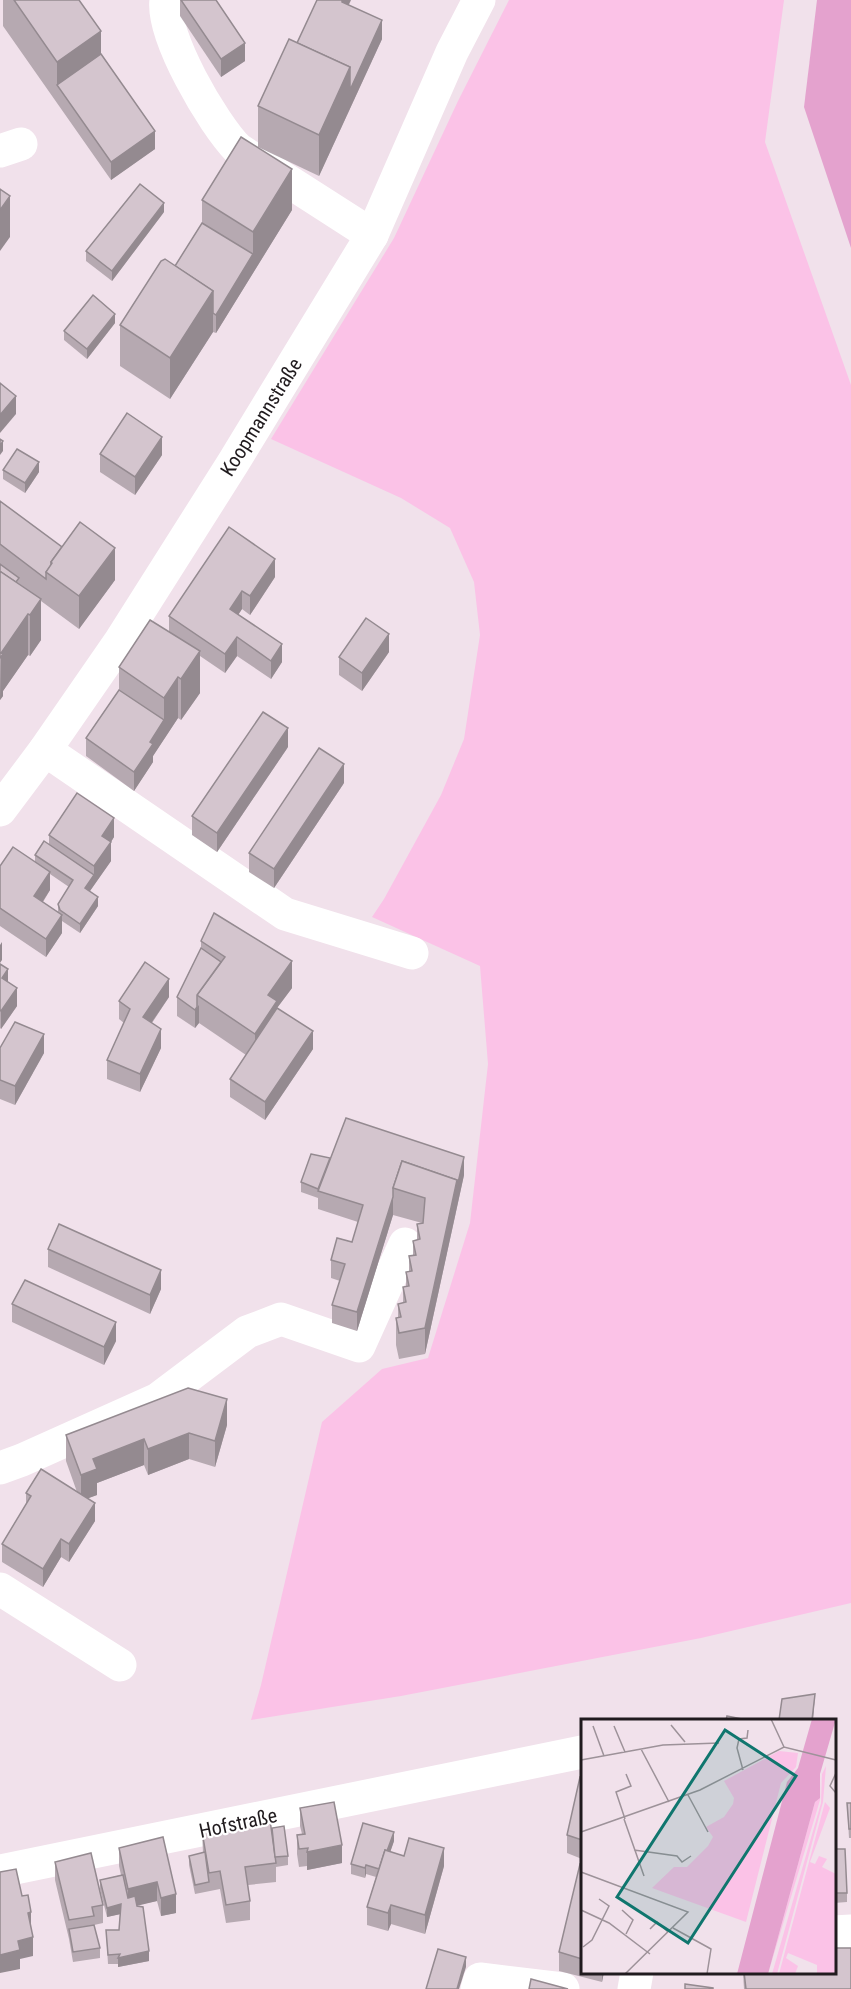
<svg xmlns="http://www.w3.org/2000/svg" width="851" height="1989" font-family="'Roboto Condensed',sans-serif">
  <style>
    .green { fill: #fbc2e7 }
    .water { fill: #e4a2ce }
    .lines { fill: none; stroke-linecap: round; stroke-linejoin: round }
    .minor { stroke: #fff; stroke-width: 33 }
    .wall { fill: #b6a9b1; fill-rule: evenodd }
    .shaded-wall { fill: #948a90 }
    .building { fill: #d4c5ce; stroke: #948a90; stroke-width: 1.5 }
    .labels { text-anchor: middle; stroke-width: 4.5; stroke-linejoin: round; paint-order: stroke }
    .street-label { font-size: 20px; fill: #201b1e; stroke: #fff }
    .inset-road { fill: none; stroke: #9d9299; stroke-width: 1.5 }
    .view { fill: #0f766e; fill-opacity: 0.15; stroke: #0f766e; stroke-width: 3 }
    .inset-edge { fill: none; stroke: #201b1e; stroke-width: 3 }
  </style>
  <rect width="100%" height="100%" fill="#f1e1eb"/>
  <path class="green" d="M509,0h275l-19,142 86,243v1218l-150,35 -300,58 -150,24 10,-35 61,-263 60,-53 46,-11 42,-135 18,-159 -8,-98 -108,-49 12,-18 57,-104 23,-56 16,-104 -6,-53 -24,-54 -49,-30 -130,-59 123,-201 64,-137z"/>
  <path class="water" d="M817,0h34v248l-47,-141z"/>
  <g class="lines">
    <g class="minor">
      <path d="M166,0c-5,35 47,124 72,149l134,86"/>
      <path d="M0,151l21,-7"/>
      <path d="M45,750l240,164 127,39"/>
      <path d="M0,810l45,-60 74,-107 114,-180 139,-228 80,-183 27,-52"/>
      <path d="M0,1468l22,-8 136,-61 89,-67 34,-13 78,27 46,-102"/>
      <path d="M0,1589l120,76"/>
      <path d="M0,1871l582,-119"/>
      <path d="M834,1932l17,-1"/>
      <path d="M477,1989l3,-10 83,10"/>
      <path d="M634,1989l3,-17"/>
    </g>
  </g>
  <g class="wall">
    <path d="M3,0h76l22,54 54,95 -44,31 -108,-154z"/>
    <path d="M180,0h36l29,61 -24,16 -41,-61z"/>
    <path d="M349,5l33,34 -63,137 -61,-29v-41z"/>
    <path d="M202,200l90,10 -76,123 -3,-1 -43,67 -50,-33v-41l55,-59 27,-43z"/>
    <path d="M164,212l-52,69 -26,-20v-10z"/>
    <path d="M115,323l-28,36 -23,-19v-9z"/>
    <path d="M100,454l62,1 -27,40 -35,-23z"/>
    <path d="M3,470l36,2 -14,21 -22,-14z"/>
    <path d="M0,501l62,46 53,33 -36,49 -38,-28v39l-11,16 -2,-1 -25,36v5l-3,4z"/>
    <path d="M275,577l-25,38 -8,-6 -4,6 44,47 -11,17 -34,-23 -12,17 -25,-17v37l-19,27 -3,-2 -25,38v6l-19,29 -48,-35v-18l33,-48v-23l50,-35v-16z"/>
    <path d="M389,652l-27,39 -23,-16v-18z"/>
    <path d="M288,747l-71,105 -25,-17v-19z"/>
    <path d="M344,783l-70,105 -25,-16v-19z"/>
    <path d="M49,835l65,2 -3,5v19l-21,30 8,15 -18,27 -18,-12v12l-16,24 -46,-31v-60l35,-5v-6l14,-10zM50,874l19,13 -11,17v8l-15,-10 7,-12z"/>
    <path d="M201,941l91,47 -15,20 36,41 -48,71 -35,-23v-18l16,-24 -47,-32 -4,5 -18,-12v-19l24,-49z"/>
    <path d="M0,964l17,42 -16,23 -1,-1z"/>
    <path d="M169,997l-17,26 9,25 -21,44 -33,-13v-19l17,-37 -5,-4v-18z"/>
    <path d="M0,1048l44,5 -29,52 -15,-6z"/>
    <path d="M330,1158l134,17 -39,179 -26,5 -3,-14v-27h2v-14l5,-1v-16l3,-1v-14l3,-1v-15h4v-15l4,-1v-16l5,-1 -29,-8 -36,116 -25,-8v-18l8,-24 -9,-3v-18l21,-18 6,-20 -40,-13v-11l-17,-6v-10z"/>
    <path d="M48,1249l113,40 -11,25 -102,-47z"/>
    <path d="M12,1304l104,37 -12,24 -92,-43z"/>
    <path d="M227,1425l-12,42 -26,-8 -41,16 -4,-10 -47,18v12l-9,3 7,23 -26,41 -8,-5 -18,30 -41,-25v-18l24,-39v-12l51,-1 -11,-31v-26z"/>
    <path d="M582,1778v81l-15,-6v-18z"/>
    <path d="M847,1803h4v35h-2z"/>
    <path d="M300,1808l42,55 -35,7v-4l-8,1 -2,-13v-19l5,-1 -2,-8z"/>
    <path d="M213,1826l59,2 16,28v9l-12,2v15l-28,3 2,16v19l-24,3 -6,-34 -25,5 -6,-29v-9l14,-3 -1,-22 11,-2z"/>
    <path d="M163,1837l13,76 -15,3 -4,-15 -20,4 12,56 -31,6v-3h-10l-2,-34h13l1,-16 -13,3 -7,-28v-9l21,-5 -2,-9v-18z"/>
    <path d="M394,1841l-4,11 54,14 -19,68 -34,-10 -3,7 -21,-6v-18l9,-30 -10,-3 -1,4 -14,-4v-10z"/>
    <path d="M834,1849l13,44v9l-13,1z"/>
    <path d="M55,1862l48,43v18l-9,2 6,23v10l-27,4 -4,-23 -14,-59z"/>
    <path d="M582,1865v107h22l-2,10 -43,-11v-19z"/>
    <path d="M743,1972h91l17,17h-107z"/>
  </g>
  <g class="shaded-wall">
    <path d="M342,0h9l-9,20z"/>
    <path d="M382,20v19l-63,137v-41l31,-68z"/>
    <path d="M101,31v42l-44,12v-23z"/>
    <path d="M245,43v18l-24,16v-18z"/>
    <path d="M155,131v18l-44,31v-18z"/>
    <path d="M292,169v41l-76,123v-18l37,-61v-22z"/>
    <path d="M10,196v41l-10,14v-41z"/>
    <path d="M164,203v9l-52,69v-10z"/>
    <path d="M213,291v41l-43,67v-41z"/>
    <path d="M115,314v9l-28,36v-10z"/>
    <path d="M16,396v18l-16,19v-18z"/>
    <path d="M162,437v18l-27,40v-18z"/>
    <path d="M3,441v10l-3,4v-9z"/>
    <path d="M39,462v10l-14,21v-10z"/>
    <path d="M115,548v32l-36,49v-33z"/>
    <path d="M275,559v18l-25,38v-19z"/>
    <path d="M242,591v18l-12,18v-18z"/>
    <path d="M41,599v41l-11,16v-41z"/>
    <path d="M28,614v41l-25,36v5l-3,4 1,-47z"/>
    <path d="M389,634v18l-27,39v-18z"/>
    <path d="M237,637v19l-12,17v-19z"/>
    <path d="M282,644v18l-11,17v-18z"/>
    <path d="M200,651v42l-19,27v-41z"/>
    <path d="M178,677v41l-25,38v6l-19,29v-19l16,-30 14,-22v-22z"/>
    <path d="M288,728v19l-71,105v-19z"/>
    <path d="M344,764v19l-70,105v-19z"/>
    <path d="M114,818v19l-7,11 4,-6v19l-26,37v-10l9,-13v-9l8,-30z"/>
    <path d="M50,872v18l-16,25v-19z"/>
    <path d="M98,897v9l-18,27v-9z"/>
    <path d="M62,915v18l-16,24v-18z"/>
    <path d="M2,942v18l-2,3v-18z"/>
    <path d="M292,961v27l-15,20v19l-22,33v-26l13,-39z"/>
    <path d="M8,969v19l-6,-10z"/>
    <path d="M169,979v18l-26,38v-18z"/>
    <path d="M17,988v18l-16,23v-18z"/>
    <path d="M199,1005v18l-4,5v-18z"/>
    <path d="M161,1029v19l-21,44v-18z"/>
    <path d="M313,1031v18l-48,71v-18z"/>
    <path d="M44,1034v19l-29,52v-19z"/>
    <path d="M464,1157v18l-39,179v-26l32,-148z"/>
    <path d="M393,1197v18l-36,116v-19z"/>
    <path d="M161,1270v19l-11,25v-19z"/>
    <path d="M116,1322v19l-12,24v-18z"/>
    <path d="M227,1399v26l-12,42v-26z"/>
    <path d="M189,1433v26l-41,16v-26z"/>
    <path d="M144,1439v26l-47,18v12l-16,6v-26l12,-16z"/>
    <path d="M95,1503v18l-26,41v-18z"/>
    <path d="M61,1539v18l-18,30v-18z"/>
    <path d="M815,1694l-2,26h-1z"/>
    <path d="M394,1832v9l-13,38v-10z"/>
    <path d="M342,1845v18l-35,7v-18z"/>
    <path d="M444,1848v18l-19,68v-19z"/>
    <path d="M366,1865v9l-1,4v-10z"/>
    <path d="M157,1882v19l-29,7v-19z"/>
    <path d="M176,1894v19l-15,3v-18z"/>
    <path d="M121,1904v10l-14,3v-9z"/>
    <path d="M391,1905v19l-3,7v-18z"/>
    <path d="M31,1912v19l-3,-18z"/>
    <path d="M33,1937v19l-13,3v10l-20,4v-18l18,-14z"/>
    <path d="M149,1951v10l-31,6v-9z"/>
    <path d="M466,1957v10l-7,22h-2z"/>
    <path d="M602,1972h2l-2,10z"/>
  </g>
  <g class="building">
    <path d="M14,0h65l22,31 -44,31z"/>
    <path d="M181,0h35l29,43 -24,16z"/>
    <path d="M317,0h25v2l40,18 -32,70v-23l-53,-24z"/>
    <path d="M289,39l61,28 -31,68 -61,-29z"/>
    <path d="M101,54l54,77 -44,31 -54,-77z"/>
    <path d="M241,137l51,32 -39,63 -51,-32z"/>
    <path d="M140,184l24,19 -52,68 -26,-20z"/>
    <path d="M0,189l10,7 -10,14z"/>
    <path d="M202,223l51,31 -37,61 -3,-2v-22l-38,-25z"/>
    <path d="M165,259l48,32 -43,67 -50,-33 41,-64z"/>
    <path d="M93,295l22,19 -28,35 -23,-18z"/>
    <path d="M0,383l16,13 -16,19z"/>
    <path d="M127,413l35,24 -27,40 -35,-23z"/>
    <path d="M0,439l3,2 -3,5z"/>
    <path d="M17,449l22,13 -14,21 -22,-13z"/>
    <path d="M0,501l62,46 -11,15v4l-5,6v7l-46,-35z"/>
    <path d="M80,522l35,26 -36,48 -33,-24 6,-9 -1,-1z"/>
    <path d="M229,527l46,32 -25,37 -8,-5 -12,18 52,35 -11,17 -34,-24 -12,17 -56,-38z"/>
    <path d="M0,564l19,14 -3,4 -15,-10 -1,1z"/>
    <path d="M1,572l40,27 -11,16 -2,-1 -27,39 2,1 -3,4v-85z"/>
    <path d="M366,618l23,16 -27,39 -23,-16z"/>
    <path d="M150,620l50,31 -19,28 -3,-2 -14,21 -45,-31z"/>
    <path d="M119,690l45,30 -14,22 3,2 -19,28 -48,-34z"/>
    <path d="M263,712l25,16 -71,105 -25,-17z"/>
    <path d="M319,748l25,16 -70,105 -25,-16z"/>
    <path d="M77,793l37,25 -12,18 9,6 -17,24 -45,-31z"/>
    <path d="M44,841l50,34 -9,13 13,9 -18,27 -20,-14 -2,-6 15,-24 -38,-25z"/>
    <path d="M13,847l37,25 -16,24 28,19 -16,24 -46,-31v-42z"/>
    <path d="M214,913l78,48 -24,34 9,6 -22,33 -58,-39 28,-38 -24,-16z"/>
    <path d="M201,948l20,14 -24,33v12l-2,3 -18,-13z"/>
    <path d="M145,962l24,17 -26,38 18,12 -21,45 -33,-14 23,-51 -11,-8z"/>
    <path d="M0,964l8,5 -6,9 15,10 -16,23 -1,-1z"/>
    <path d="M277,1008l36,23 -48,71 -35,-23z"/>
    <path d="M15,1022l29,12 -29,52 -15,-6v-32z"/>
    <path d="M346,1118l118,39 -7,30v-7l-55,-19 -9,27v9l-36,115 -25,-7 13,-41 -14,-4 6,-22 15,4 11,-37 -45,-14z"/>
    <path d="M311,1154l19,4 -12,31 -17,-7z"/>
    <path d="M402,1161l55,19 -32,148 -26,5 -3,-15 5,-1 -3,-13 8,-2 -3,-15 6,-1 -3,-14 6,-1 -3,-15 7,-1 -3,-14 7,-2 -3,-15 6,-1 2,-25 -32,-10z"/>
    <path d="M59,1224l102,46 -11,25 -102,-46z"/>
    <path d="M25,1280l91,42 -12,25 -92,-43z"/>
    <path d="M188,1388l39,11 -12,42 -26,-8 -41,16 -4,-10 -51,20 4,10 -16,6 -15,-40z"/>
    <path d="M41,1469l54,34 -26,41 -8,-5 -18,30 -41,-25 29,-48 -5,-3z"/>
    <path d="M815,1694l-3,26h-33l3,-21z"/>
    <path d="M727,1716l20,4h-21z"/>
    <path d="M580,1777l2,1v62l-15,-5z"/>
    <path d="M334,1802l8,43 -35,7 1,-4 -9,1 -2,-14 8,-1 -5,-26z"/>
    <path d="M847,1803h4v26h-2z"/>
    <path d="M270,1820l6,43 -31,4 5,34 -24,4 -6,-34 -11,2 -7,-42 12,-2 -1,-3z"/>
    <path d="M363,1823l31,9 -7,19 -2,-1 -6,19 -13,-4 -1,3 -14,-4z"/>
    <path d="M284,1826l4,30 -13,1 -3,-29z"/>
    <path d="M163,1837l13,57 -15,4 -4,-16 -29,7 -9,-41z"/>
    <path d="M409,1838l35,10 -19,67 -34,-10 -3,8 -21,-6 18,-57 19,6z"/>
    <path d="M834,1849h11l2,44h-13z"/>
    <path d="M205,1852l4,30 -14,3 -6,-29z"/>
    <path d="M91,1853l12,52 -11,2 2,9 -25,4 -14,-58z"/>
    <path d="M580,1864l2,1v94l-23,-7z"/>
    <path d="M16,1869l6,27 6,-1 3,17 -3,1 5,24 -15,4 2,9 -20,5v-83z"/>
    <path d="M123,1875l5,23 7,-2 2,10 6,1 6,44 -31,7 2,-4 -12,1 -2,-25h13l2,-26 -14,4 -7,-28z"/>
    <path d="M94,1925l6,23 -27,4 -4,-23z"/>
    <path d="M834,1948h17v41h-105l-2,-17h90z"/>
    <path d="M438,1949l28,8 -9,32h-31z"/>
    <path d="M531,1979l37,10h-39z"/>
    <path d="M685,1984l28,4v1h-28z"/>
  </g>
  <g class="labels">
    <g class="street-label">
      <text transform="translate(261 417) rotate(-58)" y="7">Koopmannstraße</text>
      <text transform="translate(238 1823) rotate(-12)" y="7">Hofstraße</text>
    </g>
  </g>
  <g transform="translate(581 1719)">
    <rect width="255" height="255" fill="#f1e1eb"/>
    <path d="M198,32l19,2 -2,14 -15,16 -35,139 -94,-34 22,-21h13l21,-21 5,-9 -7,-10 18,-10 9,-13 1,-6 -10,-17zM241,47l-2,34 -52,174 47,-172 5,-5zM245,47l-3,36 -46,172h-5l49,-171 1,-29zM244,83l5,6 -20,54 5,2 4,-8 8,3 -5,8 14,7v100h-19v-9l-29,-12 -2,5 12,8 -3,8h-16z" fill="#fbc2e7"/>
    <path d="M231,0h24l-16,55v24l-5,4 -47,172h-31l50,-192 11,-14z" fill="#e4a2ce"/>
    <path class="inset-road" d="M190,0l13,28M90,6l14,17M12,7l11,30M33,7l11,26M60,30l28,53M0,41l82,-15 56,-2M162,51l-6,-22 2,-9 8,-1 1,-8M255,54l-6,13 6,7M107,76l20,37M43,100l20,57M44,100l-9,-27 15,-6 -5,-12M0,113l119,-42 84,-43 52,13M53,131l43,6 5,6 9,-6M0,153l107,40 -63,62M0,191l28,13 41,31M41,191l11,10 -7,14M92,209l38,21 -4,25M69,210l7,-7 11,10M2,228l9,-7 17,-34 -10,-7"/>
    <path class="view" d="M144,11l71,46 -108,167 -71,-46z"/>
    <rect width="255" height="255" class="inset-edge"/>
  </g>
</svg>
